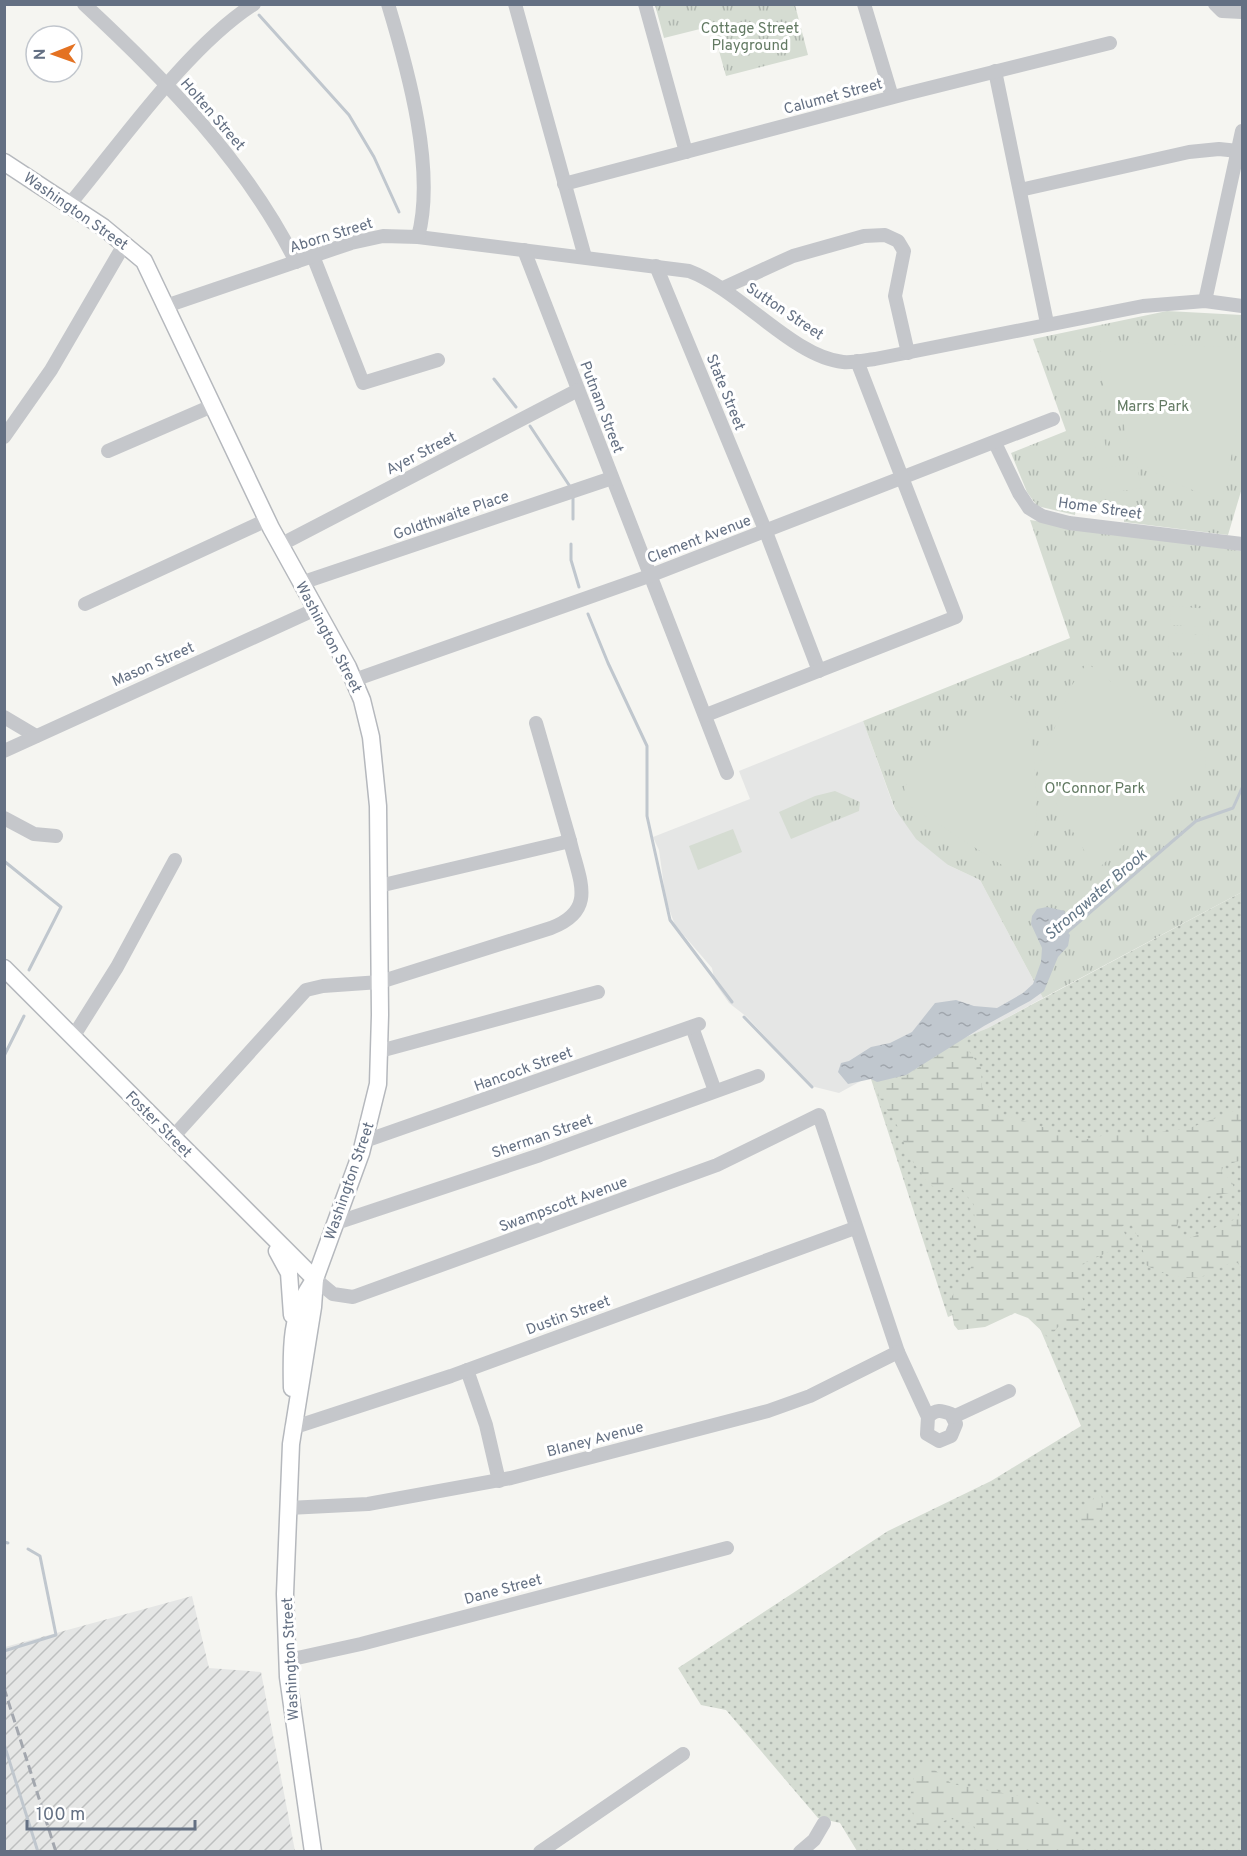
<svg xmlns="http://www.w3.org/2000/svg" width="1247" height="1856" font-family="Overpass,sans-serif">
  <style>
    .built { fill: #e5e6e5 }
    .industrial { fill: url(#industrial-furrows) }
    .grass { fill: url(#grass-dots) }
    .wetland { fill: url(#wetland-marsh) }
    .park { fill: url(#park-tufts) }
    .pitch { fill: #d5dcd2 }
    .water { fill: url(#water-ripples) }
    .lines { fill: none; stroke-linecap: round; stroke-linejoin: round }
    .stream { stroke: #c0c7ce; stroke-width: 3 }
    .major-casing { stroke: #b5b8bd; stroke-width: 19 }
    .minor { stroke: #c5c7cb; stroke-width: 14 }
    .major { stroke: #fff; stroke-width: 16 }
    .rail { stroke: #a3a7ae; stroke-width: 3; stroke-dasharray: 9 4.5; stroke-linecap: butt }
    .labels { text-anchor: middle; stroke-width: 6; stroke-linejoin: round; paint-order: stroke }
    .park-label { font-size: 15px; fill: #637a63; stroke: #fff }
    .street-label { font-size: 15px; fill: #647083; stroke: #fff }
    .water-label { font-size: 16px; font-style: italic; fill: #647787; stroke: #fff }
  </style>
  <defs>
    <pattern id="industrial-furrows" width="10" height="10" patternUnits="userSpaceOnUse" patternTransform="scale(1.5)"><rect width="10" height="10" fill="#e5e6e5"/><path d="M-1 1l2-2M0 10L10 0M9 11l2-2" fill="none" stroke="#bdbfbf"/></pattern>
    <pattern id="grass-dots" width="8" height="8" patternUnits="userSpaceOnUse" patternTransform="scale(1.5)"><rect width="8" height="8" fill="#d5dcd2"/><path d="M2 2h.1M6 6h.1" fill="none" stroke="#b0b7b0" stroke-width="1.8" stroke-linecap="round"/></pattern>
    <pattern id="wetland-marsh" width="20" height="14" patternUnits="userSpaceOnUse" patternTransform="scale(1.5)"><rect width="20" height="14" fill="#d5dcd2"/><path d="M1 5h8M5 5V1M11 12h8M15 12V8" fill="none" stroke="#b0b7b0"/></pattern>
    <pattern id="park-tufts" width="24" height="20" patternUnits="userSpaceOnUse" patternTransform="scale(1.5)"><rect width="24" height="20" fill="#d5dcd2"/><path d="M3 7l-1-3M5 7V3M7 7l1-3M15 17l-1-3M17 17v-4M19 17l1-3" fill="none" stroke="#b0b7b0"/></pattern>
    <pattern id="water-ripples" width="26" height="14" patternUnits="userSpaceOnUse" patternTransform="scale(1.5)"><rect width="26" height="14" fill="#c0c7ce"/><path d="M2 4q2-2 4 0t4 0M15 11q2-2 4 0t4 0" fill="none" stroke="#a0a6ad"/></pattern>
  </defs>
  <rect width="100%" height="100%" fill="#f5f5f1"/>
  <path class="built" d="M863,721l32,89 53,55 32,15 63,118 -55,30 -118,48 -31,17 -28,-7 -64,-69 -18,-14 -14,-20 -3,-15 -37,-43 -9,-24 -7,-51 -6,-13 97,-38 -11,-28z"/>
  <path class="industrial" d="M192,1596l17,72 52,4 34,179h-290v-204z"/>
  <path class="grass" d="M1242,892v959h-385l-17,-28 -22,-5 -92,-108 -25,-5 -23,-37 210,-137 103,-50 90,-55 -59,-140 -74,31 -78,-241 118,-48z"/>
  <g class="wetland">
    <path d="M961,1040l20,28 1,19 6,19 17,9 78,25 27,-6 26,1 51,-6 55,-21v52l-19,6 -2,8 10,5 4,13 -35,6 -22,25 -2,9 6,7 8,-1 48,-20 4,-20v71l-4,-6c-12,-1 -17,5 -27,10 -20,10 -46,3 -65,-8l-4,-19 -12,-25 -8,6 9,21 -16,1 -35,16c-5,19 6,35 6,54l-10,7 -18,1 -9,11 -21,-20 -13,-5 -30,14 -27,3 -4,-5 -4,-26 19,-27 9,-23 -5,-45 -11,-15 -24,1 -11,-8 -18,-26 -11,-29 -20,-32 -1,-13 30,-7z"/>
    <path d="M1098,1492l3,1 2,13 -5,12 -8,6 -12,-1 -2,-11 12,-6z"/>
    <path d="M925,1762l27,22 73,13 12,5 41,39 2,10h-101l2,-10 -8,-17c-21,-7 -28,-8 -45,9l-9,-2c-11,-24 -11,-42 0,-66z"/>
  </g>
  <g class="park">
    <path d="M655,5h140l13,50 -82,21 -14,-50 -48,12z"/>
    <path d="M1167,311l75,4v173l-14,47 -104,-13 1,-14 -48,-6 -2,13 -38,-9 -10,-14 -16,-39 55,-22 -33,-92z"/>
    <path d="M1030,520l212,31v341l-199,106 -63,-118 -32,-15 -32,-26 -21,-30 -32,-88 207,-83z"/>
    <path d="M835,791l25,11 -1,9 -68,28 -12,-27 36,-16z"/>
  </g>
  <g class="pitch">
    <path d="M1101,341l141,7v57l-20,95c-24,-7 -82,-27 -92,-52 -4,-8 -5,-19 -7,-28l-4,1c-15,-30 -22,-46 -18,-80z"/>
    <path d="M1117,427l5,22 -10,2 -5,-22z"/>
    <path d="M1102,430l5,22 -10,2 -5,-22z"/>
    <path d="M1087,433l5,22 -10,2 -5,-22z"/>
    <path d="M1137,463l4,25 -39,6 -4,-25z"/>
    <path d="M1171,606l40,3 -2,18 -39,-2z"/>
    <path d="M1169,633l40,2 -1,19 -40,-2z"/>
    <path d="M1087,663l118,91 1,14 -106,99 -12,-10 -51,-86 35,-86z"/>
    <path d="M999,692c7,3 15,6 20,12 16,21 20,102 16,128 -3,16 -10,30 -19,42l-109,-70 -3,-17z"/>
    <path d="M733,829l9,23 -44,18 -9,-24z"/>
  </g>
  <path class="water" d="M1047,907l18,4 -1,17 6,7 -2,11 -10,11 -14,34 -14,10 -46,25 -78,49 -29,7 -6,-3 -23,5 -10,-12 3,-9 8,-2 22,-14 19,-4 22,-11 23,-29 21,-3 18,6 23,2 26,-15 10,-9 8,-22 1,-14 -11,-24 1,-8 5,-7z"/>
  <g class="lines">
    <g class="stream">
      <path d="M259,15l90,100 25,42 25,55"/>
      <path d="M494,379l22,28"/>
      <path d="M530,426l41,62"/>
      <path d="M573,519v-22"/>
      <path d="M571,544v16l8,27"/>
      <path d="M588,614l20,49 39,83v70l23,104 62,82"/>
      <path d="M4,861l57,46 -32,63"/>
      <path d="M1066,933l130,-112 37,-13 9,-20"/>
      <path d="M744,1017l68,70"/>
      <path d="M4,1056l20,-40"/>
      <path d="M4,1542l4,1"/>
      <path d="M4,1651l52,-16 -16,-79 -12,-7"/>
      <path d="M4,1744l34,108"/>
    </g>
    <g class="major-casing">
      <g id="major">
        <path d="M4,162l99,65 41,34 127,267 77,139 14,33 9,37 7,69 2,209 -2,69 -17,69 -46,126 -2,28 -22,137 -6,150 3,83 25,175"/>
        <path d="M4,968l311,311"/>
        <path d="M277,1251l12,22 3,42"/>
        <path d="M292,1388c-1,-39 -2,-76 23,-109"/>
      </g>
    </g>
    <g class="minor">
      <path d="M84,4c82,76 162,158 212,258"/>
      <path d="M515,4l70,253"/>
      <path d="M645,4l41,148"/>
      <path d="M864,4l28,93"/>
      <path d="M1215,4l7,7 20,1"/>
      <path d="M995,71l52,252"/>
      <path d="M564,184l341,-90 205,-51"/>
      <path d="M1020,190l169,-38 30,-3 19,2"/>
      <path d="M69,205c52,-62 118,-158 185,-201"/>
      <path d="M418,237l271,34c51,19 104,86 154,91 11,1 22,-2 32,-3l268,-53 62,-5 37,5"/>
      <path d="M524,250l203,523"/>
      <path d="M313,256l50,127 75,-23"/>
      <path d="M656,266l110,266 53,139"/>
      <path d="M723,288l70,-32 71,-20 21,-1 13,6 6,10 -9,45 13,57"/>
      <path d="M1205,301l37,-170"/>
      <path d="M166,306l185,-63 32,-7 35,1c18,-67 -10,-167 -30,-233"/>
      <path d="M4,437l47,-67 74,-127"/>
      <path d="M995,443l24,50 10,15 13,8 27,7 173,21"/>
      <path d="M108,451l104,-45"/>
      <path d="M280,545l298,-155"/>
      <path d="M301,583l311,-105"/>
      <path d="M85,604l182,-84"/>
      <path d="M354,680l295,-104 404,-157"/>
      <path d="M706,715l250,-98 -99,-256"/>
      <path d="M4,717l32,19"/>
      <path d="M536,723l34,118"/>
      <path d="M4,751l312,-142"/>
      <path d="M4,818l30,16 22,2"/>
      <path d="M692,1027l23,64"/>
      <path d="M73,1037l44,-70 58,-107"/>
      <path d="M380,1051l218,-59"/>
      <path d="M172,1138l134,-148 17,-4 57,-4 171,-54c47,-18 28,-48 19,-87l-191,45"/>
      <path d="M365,1141l334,-117"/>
      <path d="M336,1223l204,-68 218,-79"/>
      <path d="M315,1279l18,15 20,3 364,-132 102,-50 79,237 30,65c8,-8 13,-7 23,-3l5,10 -5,12 -12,5 -12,-7 1,-17"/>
      <path d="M467,1370l19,55 13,56"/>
      <path d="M953,1417l56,-26"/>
      <path d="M292,1428l159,-52 404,-148"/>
      <path d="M288,1508l80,-4 143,-26 257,-67 42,-15 88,-44"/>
      <path d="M288,1660l73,-16 366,-96"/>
      <path d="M540,1852l143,-98"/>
      <path d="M800,1852l14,-12 10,-17"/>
    </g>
    <use href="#major" class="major"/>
    <path class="rail" d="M4,1688l52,164"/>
  </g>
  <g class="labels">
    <g class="park-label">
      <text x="750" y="33">Cottage Street<tspan x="750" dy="17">Playground</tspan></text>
      <text x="1153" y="411">Marrs Park</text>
      <text x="1095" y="793">O"Connor Park</text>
    </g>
    <g class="street-label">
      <text transform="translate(833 96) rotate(-15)" y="5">Calumet Street</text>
      <text transform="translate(213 114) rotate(49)" y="5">Holten Street</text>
      <text transform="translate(76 211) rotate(35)" y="5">Washington Street</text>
      <text transform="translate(331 235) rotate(-17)" y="5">Aborn Street</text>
      <text transform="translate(785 311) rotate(34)" y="5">Sutton Street</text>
      <text transform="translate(726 392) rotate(68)" y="5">State Street</text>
      <text transform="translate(602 407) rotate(69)" y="5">Putnam Street</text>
      <text transform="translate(421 453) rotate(-27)" y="5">Ayer Street</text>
      <text transform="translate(1100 508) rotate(8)" y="5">Home Street</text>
      <text transform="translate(451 515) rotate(-19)" y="5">Goldthwaite Place</text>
      <text transform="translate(699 539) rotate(-21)" y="5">Clement Avenue</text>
      <text transform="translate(329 637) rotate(62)" y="5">Washington Street</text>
      <text transform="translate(153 664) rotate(-24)" y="5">Mason Street</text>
      <text transform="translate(523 1069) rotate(-20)" y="5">Hancock Street</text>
      <text transform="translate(159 1124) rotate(45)" y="5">Foster Street</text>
      <text transform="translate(542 1136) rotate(-19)" y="5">Sherman Street</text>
      <text transform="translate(349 1181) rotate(-71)" y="5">Washington Street</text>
      <text transform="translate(563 1204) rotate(-20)" y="5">Swampscott Avenue</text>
      <text transform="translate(568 1315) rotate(-20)" y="5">Dustin Street</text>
      <text transform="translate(595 1439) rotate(-15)" y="5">Blaney Avenue</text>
      <text transform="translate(503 1589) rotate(-15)" y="5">Dane Street</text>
      <text transform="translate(290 1659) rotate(-93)" y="5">Washington Street</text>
    </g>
    <g class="water-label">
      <text transform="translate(1095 894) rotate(-41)" y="6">Strongwater Brook</text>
    </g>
  </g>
  <rect width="1247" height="1856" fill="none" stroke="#647083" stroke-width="12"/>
  <g transform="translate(54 54) rotate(269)"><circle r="28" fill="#ffffff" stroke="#c1c6cd" stroke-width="1.5"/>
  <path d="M0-4.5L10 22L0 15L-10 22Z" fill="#e47222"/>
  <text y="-9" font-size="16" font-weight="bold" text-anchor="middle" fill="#647083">N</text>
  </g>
  <path d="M27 1820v9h168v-9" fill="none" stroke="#647083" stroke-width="3"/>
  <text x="36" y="1820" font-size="18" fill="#647083" stroke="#ffffff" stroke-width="4.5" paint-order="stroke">100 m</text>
</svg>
